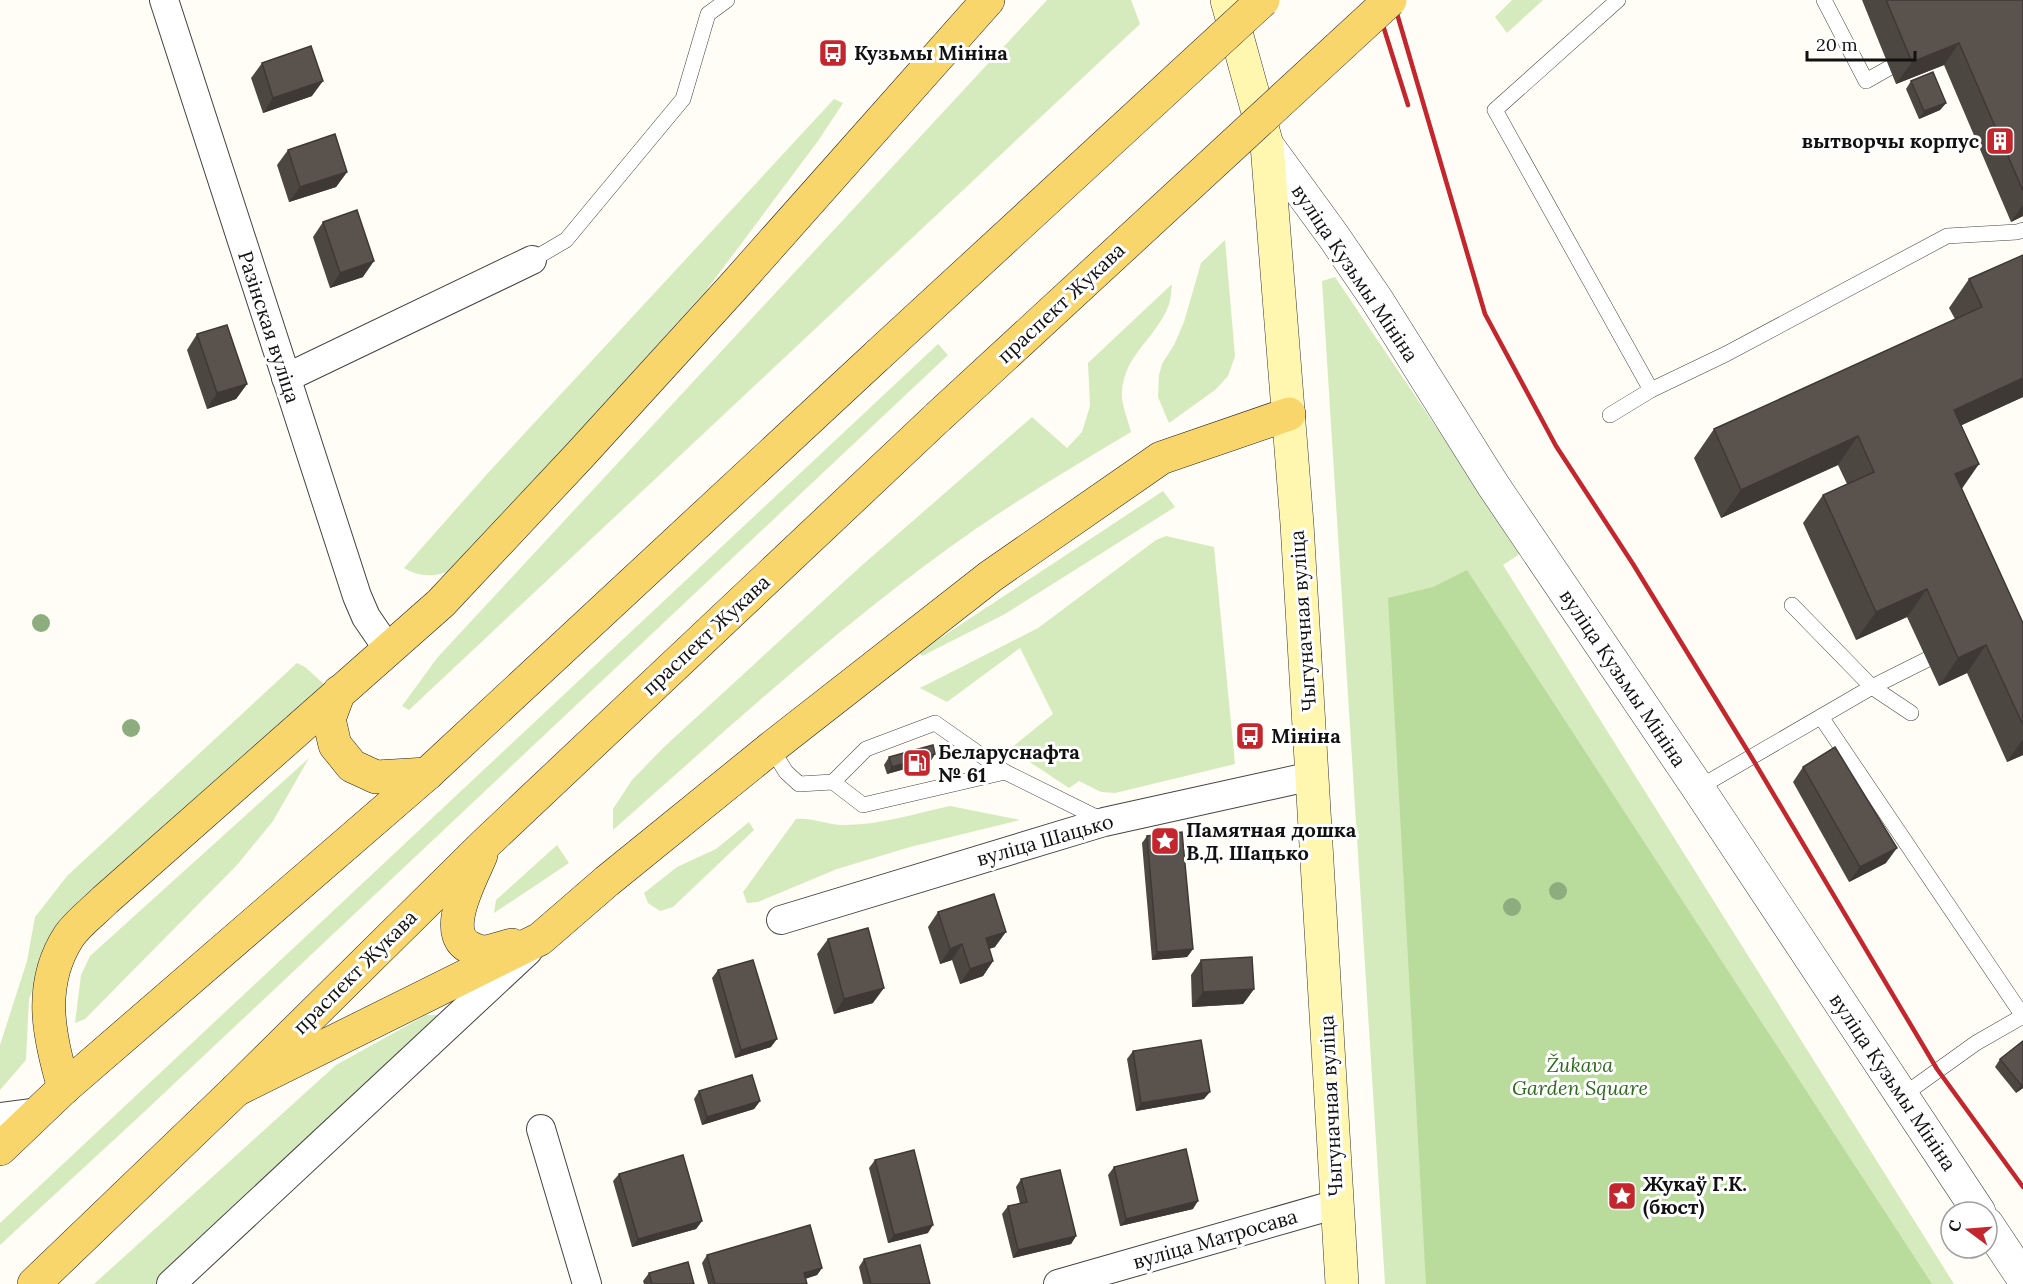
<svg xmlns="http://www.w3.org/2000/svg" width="2023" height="1284" font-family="Lora,serif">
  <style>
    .green { fill: #d5ebbd }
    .forest { fill: #b9dc9c }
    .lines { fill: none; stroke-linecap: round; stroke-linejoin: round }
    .service-casing { stroke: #444; stroke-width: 16 }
    .minor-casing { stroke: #444; stroke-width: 30 }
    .tertiary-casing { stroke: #444; stroke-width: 34 }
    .secondary-casing { stroke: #333; stroke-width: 34 }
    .primary-casing { stroke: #222; stroke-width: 34 }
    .service { stroke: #fff; stroke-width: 15 }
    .minor { stroke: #fff; stroke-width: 28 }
    .tertiary { stroke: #fff; stroke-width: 33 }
    .secondary { stroke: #fff6b0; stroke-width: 33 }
    .primary { stroke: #f9d66b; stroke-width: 33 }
    .rail { stroke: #c4262e; stroke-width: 4.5 }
    .primary-bridge-casing { stroke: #222; stroke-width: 34; stroke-linecap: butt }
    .primary-bridge { stroke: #f9d66b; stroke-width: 33 }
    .tree { fill: #8dad7f }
    .wall { fill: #4d4742 }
    .shaded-wall { fill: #3f3936 }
    .building { fill: #5a524d; stroke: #3f3936; stroke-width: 1.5 }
    .labels { text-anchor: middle; stroke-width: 6; stroke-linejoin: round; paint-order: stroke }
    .poi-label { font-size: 20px; font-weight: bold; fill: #111; stroke: #fff; text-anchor: start }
    .street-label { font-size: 20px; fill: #111; stroke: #fff }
    .park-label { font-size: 20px; font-style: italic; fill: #2f6b1f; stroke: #fff }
  </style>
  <rect width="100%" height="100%" fill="#fffdf5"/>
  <g class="green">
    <path d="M1047,0h84l9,24 -731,686 -7,-4 35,-48z"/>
    <path d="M1512,0h31l-36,33 -12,-16z"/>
    <path d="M834,99l9,4 -25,38 -113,151 -178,197 -77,82c-15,6 -31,6 -46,-3l83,-94z"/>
    <path d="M1225,240l10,116 -7,20 -13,14 -46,33 -11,-26 1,-22 3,-11 12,-19 10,-23 17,-59z"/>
    <path d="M1335,277l186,276 -18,12 451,719h-569l-63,-1003z"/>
    <path d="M1172,284c-1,8 -1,17 -4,23 -13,32 -44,48 -46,85 -1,12 6,28 9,40 -52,31 -104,62 -154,96 -130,90 -246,198 -364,302v-21l19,-29 32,-33 196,-180 172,-150 35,31 15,-16 8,-26 -2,-43z"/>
    <path d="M938,344l10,11 -804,757 -144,133v-22z"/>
    <path d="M1163,491l12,16 -170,107 -83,42 -3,-4z"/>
    <path d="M1166,536l48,11 21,217 -120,29 -14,-1 -22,-11 -10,7 -59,-39 43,-35 -33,-66 -73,54 -27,-14 118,-60 118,-88z"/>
    <path d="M297,663l8,4 20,18 -277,261 -19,53 -3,61 -26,30v-45l27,-84 8,-44 32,-41z"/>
    <path d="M309,758l-36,63 -36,44 -152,154 -10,4 6,-48 9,-19z"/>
    <path d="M950,806l70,14 -110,27 -73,22 -79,33 -11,1 -4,-11 53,-73c16,-2 31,6 47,6 37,0 71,-11 107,-19z"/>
    <path d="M749,822l5,8 -81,77 -13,4 -12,-8 -4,-10 33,-26 39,-18z"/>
    <path d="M557,845l12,18 -75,50 2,-13z"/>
    <path d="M426,1015h12l2,6 -284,263h-62l242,-219z"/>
  </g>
  <path class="forest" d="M1467,570l465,714h-506l-38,-686 45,-11z"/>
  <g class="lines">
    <g class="service-casing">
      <g id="service">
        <path d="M1618,0l-123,110 156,280 75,-36 221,-118 70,-4 6,-2"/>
        <path d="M1824,0l42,81 23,-13"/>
        <path d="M532,260l34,-20 117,-141 25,-85 19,-14"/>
        <path d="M1610,415l41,-25"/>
        <path d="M1792,605l80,82 39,26"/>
        <path d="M1821,717l202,299"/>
        <path d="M771,748l15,24 13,12 34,-2 33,-33 69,-26 70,49 99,49"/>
        <path d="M833,782l30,23 142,-33"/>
        <path d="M1698,788l174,-101 54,-27"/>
        <path d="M1902,1096l74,-53 47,-27"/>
      </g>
    </g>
    <g class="minor-casing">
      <g id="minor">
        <path d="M164,0l193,596 9,21 22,32"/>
        <path d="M286,378l246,-118"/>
        <path d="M781,920l323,-98 208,-46"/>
        <path d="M0,1117l40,-5"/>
        <path d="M541,1129l46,155"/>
        <path d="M171,1284l357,-333"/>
        <path d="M1058,1284l279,-80"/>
      </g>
    </g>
    <g class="tertiary-casing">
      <g id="tertiary">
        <path d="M1267,145l67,92 43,63 116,185 205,303 281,424"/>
        <path d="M1987,1224l36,54"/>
      </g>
    </g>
    <g class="secondary-casing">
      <path id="secondary" d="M1227,0l40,145 30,379 45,760"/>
    </g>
    <g class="primary-casing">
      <g id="primary">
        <path d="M339,692l-10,27 6,26 17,21 24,11 51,-3"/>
        <path d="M481,855c-9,22 -42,80 -10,93 4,2 10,4 14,4 9,-1 18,-5 27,-7"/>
        <path d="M64,1088c-15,-51 -27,-103 5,-152 9,-13 24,-24 36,-36l336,-297 138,-147 155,-170 254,-286"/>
        <path d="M236,1090l304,-151 67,-58 164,-133 220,-172 170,-118 128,-44"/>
        <path d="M0,1149l64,-61 363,-314 452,-420"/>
        <path d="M34,1284l202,-194 248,-245 454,-428"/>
      </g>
    </g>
    <use href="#service" class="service"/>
    <use href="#minor" class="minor"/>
    <use href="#tertiary" class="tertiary"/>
    <use href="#secondary" class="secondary"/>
    <use href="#primary" class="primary"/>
    <g class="rail">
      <path d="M1375,0l33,105"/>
      <path d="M1393,0l92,314 71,132 77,118 119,194 185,311 86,118"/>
    </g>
    <g class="primary-bridge-casing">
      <g id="primary-bridge">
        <path d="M879,354l384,-354"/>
        <path d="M938,417l452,-417"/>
      </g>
    </g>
    <use href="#primary-bridge" class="primary-bridge"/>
  </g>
  <g class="tree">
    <circle cx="41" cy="623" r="9"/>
    <circle cx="131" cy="728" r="9"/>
    <circle cx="1558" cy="891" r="9"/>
    <circle cx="1512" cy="907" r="9"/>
  </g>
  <g class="wall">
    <path d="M1862,0h161v216l-12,6 -67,-157 -48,19z"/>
    <path d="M262,63l50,33 -49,17 -12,-35z"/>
    <path d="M1911,81l35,22 -6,7 -21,9 -13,-30z"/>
    <path d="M288,150l59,22 -11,15 -47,15 -12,-37z"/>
    <path d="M323,222l40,55 -33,11 -17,-51z"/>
    <path d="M2023,255v142l-62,28 1,64 61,134v132l-16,7 -40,-89 -28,13 -32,-69 -51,23 -53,-117 20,-28 24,-11 -9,-19 -117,53 -27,-60 20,-29 241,-110 -6,-11 20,-29z"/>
    <path d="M197,334l50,50 -11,15 -29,10 -20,-59z"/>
    <path d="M935,754l-5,8 -43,12 -3,-9 5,-8z"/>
    <path d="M1803,767l83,96 -37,19 -56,-100z"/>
    <path d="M1147,836l46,113 -6,8 -35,3 -10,-117z"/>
    <path d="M938,912l57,35 -6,2 4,12 -10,15 -23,8 -8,-24 -12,4 -12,-37z"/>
    <path d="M828,939l45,64 -39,11 -17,-60z"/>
    <path d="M1201,960l53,29 -11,15 -51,3 -1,-32z"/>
    <path d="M718,970l53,77 -36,11 -23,-80z"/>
    <path d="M1133,1051l71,48 -68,12 -9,-52z"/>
    <path d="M2000,1059l23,29 -7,5 -21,-26z"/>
    <path d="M699,1091l61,10 -6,8 -52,16 -8,-26z"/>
    <path d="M875,1160l53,73 -40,10 -19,-75z"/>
    <path d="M1114,1167l79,42 -73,17 -12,-51z"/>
    <path d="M619,1174l83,47 -6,8 -64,18 -19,-66z"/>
    <path d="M1021,1179l55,57 -5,8 -58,14 -11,-44 6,-8 12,-2 -4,-17z"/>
    <path d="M707,1255l115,13 -5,7 -12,4 2,5h-99l-6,-21z"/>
    <path d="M864,1259l66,25h-67l-4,-17z"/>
    <path d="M649,1273l45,11h-50l-1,-3z"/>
  </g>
  <g class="shaded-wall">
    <path d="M1959,43l-15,22 -48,19 16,-22z"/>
    <path d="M323,81l-11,15 -49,17 10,-15z"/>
    <path d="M1946,103l-6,7 -21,9 5,-8z"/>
    <path d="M347,172l-11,15 -47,15 11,-15z"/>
    <path d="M2023,205v11l-12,6z"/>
    <path d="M374,261l-11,16 -33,11 10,-15z"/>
    <path d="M2023,378v19l-89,41 20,-28z"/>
    <path d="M247,384l-11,15 -29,10 10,-16z"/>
    <path d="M1858,436l-20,29 -117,53 20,-28z"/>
    <path d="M1979,464l-20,29 -4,-19z"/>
    <path d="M1927,589l-20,28 -51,23 20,-28z"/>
    <path d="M1986,645l-19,28 -28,13 19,-28z"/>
    <path d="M2023,739v16l-16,7z"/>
    <path d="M935,754l-5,8 -43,12 5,-7z"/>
    <path d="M1897,848l-11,15 -37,19 11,-15z"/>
    <path d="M1006,932l-11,15 -20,6 11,-15z"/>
    <path d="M962,944l-10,16 -12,4 10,-15z"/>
    <path d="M1193,949l-6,8 -35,3 5,-8z"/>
    <path d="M993,961l-10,15 -23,8 10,-15z"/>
    <path d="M884,988l-11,15 -39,11 10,-15z"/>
    <path d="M1254,989l-11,15 -51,3 11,-15z"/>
    <path d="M777,1039l-6,8 -36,11 6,-8z"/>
    <path d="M2023,1084v4l-7,5 5,-8z"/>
    <path d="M1210,1092l-6,7 -68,12 5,-8z"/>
    <path d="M760,1101l-6,8 -52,16 5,-8z"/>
    <path d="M1198,1201l-5,8 -73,17 6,-7z"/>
    <path d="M702,1221l-6,8 -64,18 6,-8z"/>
    <path d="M933,1225l-5,8 -40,10 6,-8z"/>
    <path d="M1076,1236l-5,8 -58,14 5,-8z"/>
    <path d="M822,1268l-5,7 -19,6 6,-8z"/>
  </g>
  <g class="building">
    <path d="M1886,0h137v191l-64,-148 -47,19z"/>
    <path d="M311,46l12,35 -50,17 -11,-35z"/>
    <path d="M1933,72l13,31 -22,8 -13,-30z"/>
    <path d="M335,134l12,38 -47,15 -12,-37z"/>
    <path d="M357,210l17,51 -34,12 -17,-51z"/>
    <path d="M2023,255v123l-69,32 25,54 -24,10 68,149v102l-37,-80 -28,13 -31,-69 -51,23 -53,-117 51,-23 -16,-36 -117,54 -27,-61 268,-122 -13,-28z"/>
    <path d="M227,325l20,59 -30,9 -20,-59z"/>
    <path d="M933,745l2,9 -43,13 -3,-10z"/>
    <path d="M1835,747l62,101 -37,19 -57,-100z"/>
    <path d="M1182,832l11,117 -36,3 -10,-116z"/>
    <path d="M994,894l12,38 -20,6 7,23 -23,8 -8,-25 -12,5 -12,-37z"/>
    <path d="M868,928l16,60 -40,11 -16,-60z"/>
    <path d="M1252,957l2,32 -51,3 -2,-32z"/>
    <path d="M753,960l24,79 -36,11 -23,-80z"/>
    <path d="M1201,1040l9,52 -69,11 -8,-52z"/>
    <path d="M2023,1041v43l-2,1 -21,-26z"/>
    <path d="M752,1075l8,26 -53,16 -8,-26z"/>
    <path d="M1186,1149l12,52 -72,18 -12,-52z"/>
    <path d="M914,1150l19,75 -39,10 -19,-75z"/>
    <path d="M683,1155l19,66 -64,18 -19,-65z"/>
    <path d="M1060,1170l16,66 -58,14 -10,-44 19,-4 -6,-23z"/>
    <path d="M810,1225l12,43 -18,5 3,11h-92l-8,-29z"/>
    <path d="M920,1245l10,39h-59l-7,-25z"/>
    <path d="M688,1262l6,22h-42l-3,-11z"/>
  </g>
  <defs>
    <g id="bus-square" transform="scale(1.5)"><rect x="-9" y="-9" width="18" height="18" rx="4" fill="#c4262e" stroke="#fff"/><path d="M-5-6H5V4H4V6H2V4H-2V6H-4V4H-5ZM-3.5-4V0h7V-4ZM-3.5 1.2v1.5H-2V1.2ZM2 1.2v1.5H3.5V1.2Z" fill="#fff"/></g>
    <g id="building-square" transform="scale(1.5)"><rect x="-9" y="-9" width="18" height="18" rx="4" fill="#c4262e" stroke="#fff"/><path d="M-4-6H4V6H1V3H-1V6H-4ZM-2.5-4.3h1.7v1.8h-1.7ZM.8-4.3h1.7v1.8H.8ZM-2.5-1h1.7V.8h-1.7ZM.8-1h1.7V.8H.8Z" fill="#fff"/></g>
    <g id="fuel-square" transform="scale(1.5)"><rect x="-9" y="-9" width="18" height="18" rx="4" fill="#c4262e" stroke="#fff"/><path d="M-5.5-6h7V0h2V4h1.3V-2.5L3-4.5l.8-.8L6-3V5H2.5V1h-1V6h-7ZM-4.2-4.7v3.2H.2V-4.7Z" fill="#fff"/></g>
    <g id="sight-square" transform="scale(1.5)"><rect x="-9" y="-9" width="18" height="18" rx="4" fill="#c4262e" stroke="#fff"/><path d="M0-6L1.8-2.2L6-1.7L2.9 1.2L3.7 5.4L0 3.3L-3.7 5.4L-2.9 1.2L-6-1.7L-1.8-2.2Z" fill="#fff"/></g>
  </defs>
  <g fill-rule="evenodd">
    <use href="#bus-square" x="833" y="53"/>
    <use href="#building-square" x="2000" y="141"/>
    <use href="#bus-square" x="1250" y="736"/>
    <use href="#fuel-square" x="917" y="763"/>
    <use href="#sight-square" x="1165" y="841"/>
    <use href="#sight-square" x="1622" y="1196"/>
  </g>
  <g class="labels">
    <g class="poi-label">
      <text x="854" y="60">Кузьмы Мініна</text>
      <text x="1979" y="148" text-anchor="end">вытворчы корпус</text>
      <text x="1271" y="743">Мініна</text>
      <text x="938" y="759">Беларуснафта<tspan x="938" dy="23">№ 61</tspan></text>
      <text x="1186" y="837">Памятная дошка<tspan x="1186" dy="23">В.Д. Шацько</tspan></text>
      <text x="1643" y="1191">Жукаў Г.К.<tspan x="1643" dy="23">(бюст)</tspan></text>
    </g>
    <g class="street-label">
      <text transform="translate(1355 273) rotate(56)" y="7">вуліца Кузьмы Мініна</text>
      <text transform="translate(1061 303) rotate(-43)" y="7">праспект Жукава</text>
      <text transform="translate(269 327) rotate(72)" y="7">Разінская вуліца</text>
      <text transform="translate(1303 621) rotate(-94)" y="7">Чыгуначная вуліца</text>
      <text transform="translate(706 635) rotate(-43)" y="7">праспект Жукава</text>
      <text transform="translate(1623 678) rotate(56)" y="7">вуліца Кузьмы Мініна</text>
      <text transform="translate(1045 840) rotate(-16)" y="7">вуліца Шацько</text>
      <text transform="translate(355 972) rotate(-45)" y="7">праспект Жукава</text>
      <text transform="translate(1893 1082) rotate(56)" y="7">вуліца Кузьмы Мініна</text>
      <text transform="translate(1331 1106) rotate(-93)" y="7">Чыгуначная вуліца</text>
      <text transform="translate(1215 1239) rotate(-16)" y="7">вуліца Матросава</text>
    </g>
    <g class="park-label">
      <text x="1580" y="1072">Žukava<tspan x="1580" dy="23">Garden Square</tspan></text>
    </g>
  </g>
  <g transform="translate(1969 1230) rotate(286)"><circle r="28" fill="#ffffff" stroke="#a0a0a0" stroke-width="1.5"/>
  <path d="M0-4.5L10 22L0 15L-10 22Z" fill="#c4262e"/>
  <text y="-9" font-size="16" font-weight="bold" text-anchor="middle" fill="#111111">С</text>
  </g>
  <path d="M1807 51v9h108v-9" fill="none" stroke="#111111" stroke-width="3"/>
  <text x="1816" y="51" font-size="18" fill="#111111" stroke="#ffffff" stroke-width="4.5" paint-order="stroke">20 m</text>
</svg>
